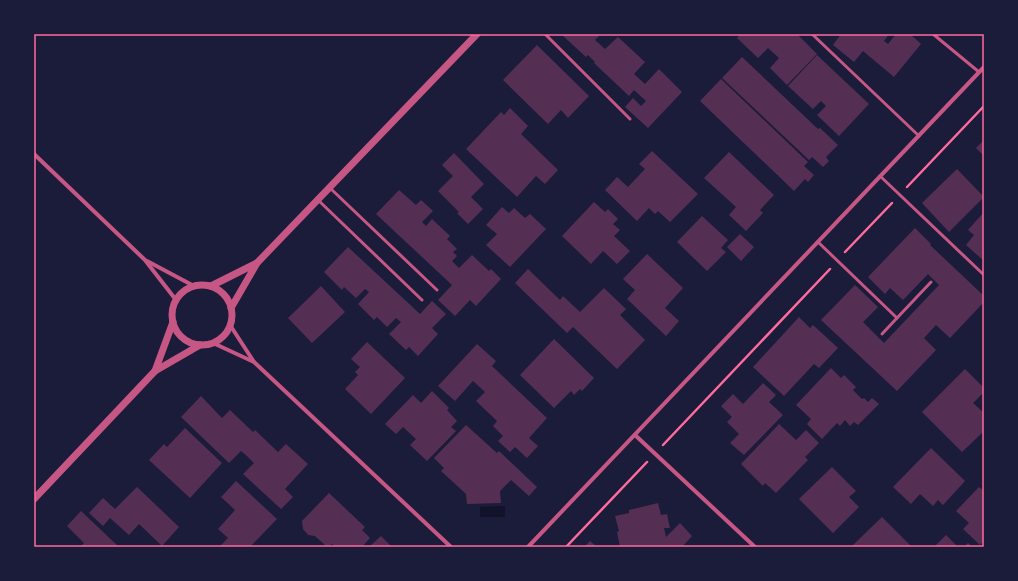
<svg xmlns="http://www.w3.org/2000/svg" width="1018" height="581" font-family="'Asap Condensed',sans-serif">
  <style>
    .water { fill: #12122b }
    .building { fill: #542f53 }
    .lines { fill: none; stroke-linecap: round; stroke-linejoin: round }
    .path { stroke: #ff6b9d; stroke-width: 2.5 }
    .service { stroke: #c65784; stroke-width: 3 }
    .minor { stroke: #c65784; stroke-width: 4 }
    .tertiary { stroke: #c65784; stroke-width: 7 }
    .neatline { fill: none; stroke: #ff6b9d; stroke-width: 1.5 }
  </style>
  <rect width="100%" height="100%" fill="#1b1b3a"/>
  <path class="water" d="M505,506v11h-25v-10z"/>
  <g class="building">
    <path d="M561,34h40l-6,6 10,9 13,-12 27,25 -11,12 11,10 14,-15 23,23 -34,36 -23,-21 8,-9 8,8 5,-5 -12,-11 -5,6 -35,-33 1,-1 -7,-7 -2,2z"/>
    <path d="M740,34h57l20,20 -30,31 -17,-17 9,-10 -11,-10 -10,10 -21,-20z"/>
    <path d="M841,34h48l-5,7 4,3 8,-10h14l11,10 -27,33 -31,-26 -9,11 -21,-17z"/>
    <path d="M537,45l52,51 -21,22 -7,-8 -13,14 -45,-44z"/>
    <path d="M817,55l52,49 -30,32 -22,-21 9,-9 -5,-5 -8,8 -25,-23z"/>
    <path d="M742,57l76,72 2,-1 18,17 -12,12 3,4 -6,6 -11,-10 -3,3 -87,-82z"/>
    <path d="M721,79l87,83 -4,4 10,9 -6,7 -3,-3 -11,12 -94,-90z"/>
    <path d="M510,108l18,18 -7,8 37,36 -13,14 -9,-8 -19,21 -51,-48 35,-37 3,3z"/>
    <path d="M984,140v16l-8,-8z"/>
    <path d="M652,151l46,43 -28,28 -12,-11 -3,3 -6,-6 -12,13 -32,-31 12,-13 11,10 17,-18 -6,-5z"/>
    <path d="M729,152l45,43 -14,15 3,3 -17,18 -17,-16 7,-8 -32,-29z"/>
    <path d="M454,153l30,31 -13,13 12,12 -15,15 -11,-11 2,-1 -21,-21 15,-15 -11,-11z"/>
    <path d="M957,169l27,28 -35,35 -27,-29z"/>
    <path d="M399,190l17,15 5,-5 12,11 -11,11 4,4 6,-7 18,17 -3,3 10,10 -4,3 4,4 -5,5 7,7 13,-13 17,16 2,-2 10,10 -25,27 -6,-6 -15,16 -17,-16 14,-15 -76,-71z"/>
    <path d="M594,202l11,10 3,-3 10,10 -5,5 7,6 -6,6 16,15 -13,13 -14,-13 -12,13 -29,-28z"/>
    <path d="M502,207l7,6 5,-5 11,10 5,-4 16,15 -36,38 -24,-22 11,-11 -11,-9z"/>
    <path d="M984,212v49l-18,-16 8,-10 -6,-5z"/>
    <path d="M702,216l26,24 -7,8 5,4 -19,19 -30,-29z"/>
    <path d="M915,228l16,16 -1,1 54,51v6l-34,36 -14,-13 -12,13 12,12 -39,41 -76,-71 34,-35 23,22 -15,15 21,21 55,-58 -11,-11 -25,26 -13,-12 -5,6 -17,-17z"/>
    <path d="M740,234l14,13 -13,14 -14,-14z"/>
    <path d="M348,247l72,67 12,-13 14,13 -14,14 6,6 -20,22 -9,-9 -3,3 -17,-16 12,-12 -5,-4 -9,9 -10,-10 -3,3 -16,-16 11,-12 -4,-3 -9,9 -12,-11 -2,3 -18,-18z"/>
    <path d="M647,254l36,34 -18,20 14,13 -13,15 -39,-37 8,-9 -12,-11z"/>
    <path d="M528,269l32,31 3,-4 17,16 24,-24 22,21 -6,6 25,25 -28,29 -44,-42 -6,6 -52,-50z"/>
    <path d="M321,286l24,26 -33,31 -24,-25z"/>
    <path d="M799,317l11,11 3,-3 25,23 -19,20 -5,-4 -30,32 -31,-29z"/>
    <path d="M554,339l40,39 -12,13 -2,-2 -6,6 -3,-4 -17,17 -34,-33z"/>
    <path d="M367,342l38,36 -34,36 -26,-25 13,-14 -3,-3 5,-5 -9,-8z"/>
    <path d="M477,344l19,17 -4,5 55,52 -18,20 9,8 -11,12 -12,-11 -5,5 -12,-11 5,-5 -10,-10 4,-5 -21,-20 9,-9 -12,-11 -18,20 -17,-15z"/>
    <path d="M831,368l10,10 3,-3 12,12 -3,3 9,9 2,-1 4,4 4,-4 7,6 -21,21 -4,-3 -4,4 -5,-6 -5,6 -3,-3 -15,16 -15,-15 4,-5 -15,-14z"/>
    <path d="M965,369l19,19v4l-11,11 11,10v18l-22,21 -40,-40z"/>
    <path d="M763,383l13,12 -7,7 14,13 -39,40 -14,-12 9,-9 -12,-12 5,-5 -11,-11 12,-12 10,10z"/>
    <path d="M432,391l17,17 -2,2 10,11 -6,6 5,4 -29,30 -17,-16 6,-6 -13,-12 -7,7 -11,-10 28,-29 8,8z"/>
    <path d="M201,396l21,22 8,-8 23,22 2,-2 23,22 8,-8 22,20 -23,25 8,8 -12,12 -38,-35 11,-11 -7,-7 -6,-5 -12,12 -48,-46z"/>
    <path d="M779,424l17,16 10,-10 13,13 -14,14 3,3 -32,33 -11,-10 -2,3 -22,-22z"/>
    <path d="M466,425l31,28 2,-2 38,36 -8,9 -18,-16 -11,11 1,12 -34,1 -1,-10 -25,-23 3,-3 -10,-10z"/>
    <path d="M185,428l37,35 -32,35 -41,-38 15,-16 3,3z"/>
    <path d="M931,448l34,33 -22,24 -5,-5 -5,6 -13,-12 -9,10 -18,-17z"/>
    <path d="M832,467l24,24 -7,6 10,10 -26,26 -34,-34z"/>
    <path d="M236,481l41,38 -27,28h-31l9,-9 -10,-9 17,-19 -14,-13z"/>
    <path d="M137,487l42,40 -17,19 -23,-22 -10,11 -19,-17 -7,8 -14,-13 14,-15 12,11z"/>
    <path d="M979,487l5,4v50l-4,4 -17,-16 6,-6 -13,-12z"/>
    <path d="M329,493l36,34 -3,3 8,8 -8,9h-27l-3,-3 -5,3 -12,-11 -7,-1 -5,-6 -1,-8z"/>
    <path d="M658,503l3,12 6,-1 3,14h-6l2,9 14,-14 12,13 -10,11h-62l-3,-15 2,-1 -4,-15 14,-3v-3z"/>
    <path d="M81,511l38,36h-39l4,-4 -17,-17z"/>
    <path d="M882,517l30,30 -60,-1z"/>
    <path d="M946,535l12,12h-24z"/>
    <path d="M381,536l11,11h-23z"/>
    <path d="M590,541l7,6h-13z"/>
    <path d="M968,543l5,4h-9z"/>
  </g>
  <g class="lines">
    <g class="path">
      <path d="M907,187l77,-81"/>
      <path d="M845,252l47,-49"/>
      <path d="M663,445l167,-176"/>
      <path d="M566,547l81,-85"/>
    </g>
    <g class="service">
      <path d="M545,34l85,85"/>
      <path d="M812,34l107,102"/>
      <path d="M933,34l46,38"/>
      <path d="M880,176l104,99"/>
      <path d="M330,188l107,102"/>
      <path d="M318,200l104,100"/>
      <path d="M818,242l79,76 34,-36"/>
      <path d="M882,334l15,-16"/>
    </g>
    <g class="minor">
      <path d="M34,154l111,106 31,40"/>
      <path d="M147,261l47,25"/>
      <path d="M230,325l24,37 197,185"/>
      <path d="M213,343l41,19"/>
      <path d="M635,435l120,112"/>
      <path d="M528,547l456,-480"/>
    </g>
    <g class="tertiary">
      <circle cx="202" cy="315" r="30"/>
      <path d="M211,286l46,-23"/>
      <path d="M231,308l26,-45 220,-229"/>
      <path d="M155,371l18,-49"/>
      <path d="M34,499l121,-128 45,-26"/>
    </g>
  </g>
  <rect width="1018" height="581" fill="none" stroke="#1b1b3a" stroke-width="70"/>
  <rect x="35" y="35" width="948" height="511" class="neatline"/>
</svg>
